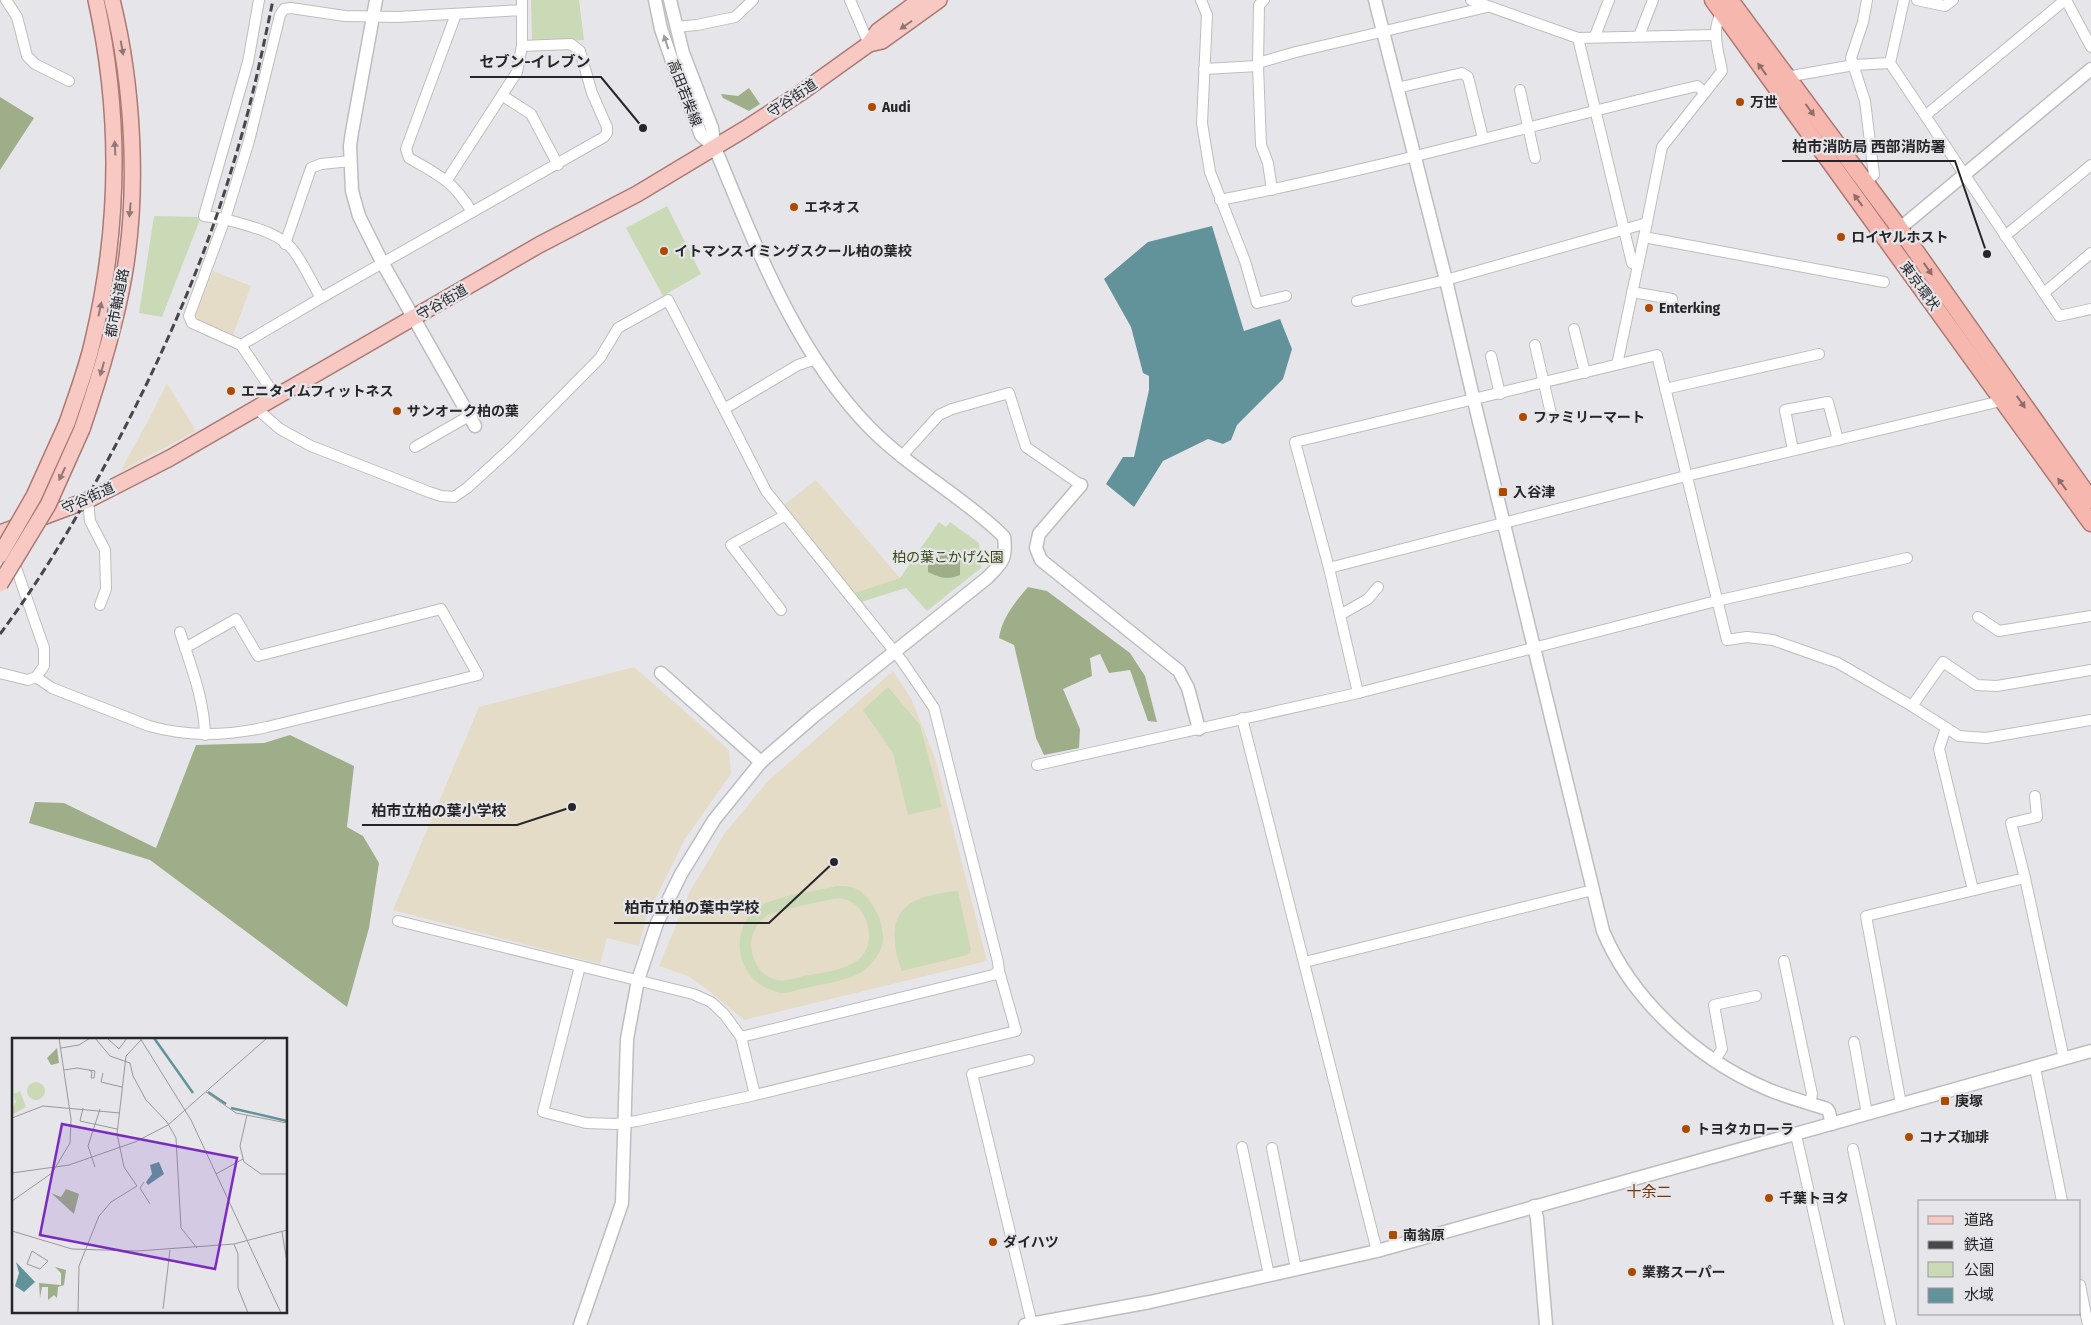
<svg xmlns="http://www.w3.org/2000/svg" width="2091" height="1325" font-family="'Fira Sans','Noto Sans JP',sans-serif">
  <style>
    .education { fill: #e5dcc7 }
    .green { fill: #cadab7; fill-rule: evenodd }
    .forest { fill: #9eae89 }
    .water { fill: #62939b }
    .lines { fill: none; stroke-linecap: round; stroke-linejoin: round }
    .minor-casing { stroke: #bdbdc1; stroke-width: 12 }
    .tertiary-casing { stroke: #bdbdc1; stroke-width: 15 }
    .primary-casing { stroke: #ac7973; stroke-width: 18 }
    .trunk-casing { stroke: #ac7973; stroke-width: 19 }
    .minor { stroke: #fff; stroke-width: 10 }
    .tertiary { stroke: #fff; stroke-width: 12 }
    .primary { stroke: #f8c9c3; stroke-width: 15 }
    .trunk { stroke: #f6b7af; stroke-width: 16 }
    .rail { stroke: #47474a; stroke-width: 3; stroke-dasharray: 8 4; stroke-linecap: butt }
    .primary-bridge-casing { stroke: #ac7973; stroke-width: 18; stroke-linecap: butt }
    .primary-bridge { stroke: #f8c9c3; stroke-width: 15 }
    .oneway { fill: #8f7876 }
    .oneway2 { fill: #9d9d9e }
    .oneway3 { fill: #8e6e6c }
    .poi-dot { fill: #ab4b00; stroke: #e6e6ea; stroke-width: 2 }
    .labels { text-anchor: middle; stroke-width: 4.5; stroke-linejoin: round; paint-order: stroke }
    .street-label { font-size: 14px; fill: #262628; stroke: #e6e6ea }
    .poi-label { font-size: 14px; font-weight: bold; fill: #262628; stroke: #e6e6ea; text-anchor: start }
    .park-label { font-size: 14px; fill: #354a11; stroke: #e6e6ea }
    .neighbourhood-label { font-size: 15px; fill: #74360f; stroke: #e6e6ea }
    .inset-river { fill: none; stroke: #62939b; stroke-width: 2.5 }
    .inset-road { fill: none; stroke: #99999c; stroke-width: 1 }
    .view { fill: #7b2cbf; fill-opacity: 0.15; stroke: #7b2cbf; stroke-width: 2.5 }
    .inset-edge { fill: none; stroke: #262628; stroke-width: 2.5 }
    .leader { fill: none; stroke: #262628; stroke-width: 2 }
    .callout-dot { fill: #262628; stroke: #e6e6ea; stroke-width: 2 }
    .callout-label { font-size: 15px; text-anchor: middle; font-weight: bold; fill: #262628; stroke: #e6e6ea; stroke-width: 4.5; stroke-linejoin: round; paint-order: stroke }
  </style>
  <rect width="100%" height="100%" fill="#e6e6ea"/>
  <g class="education">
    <path d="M213,271l38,15 -18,49 -36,-16 -2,-5z"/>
    <path d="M167,383l29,48 -76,41 29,-53z"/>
    <path d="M816,480l84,98 -46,15 -70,-88z"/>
    <path d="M634,667l95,83 2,24 -46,65 -39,79 -7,28 -32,-8 -7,26 -207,-54 86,-203z"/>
    <path d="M893,671l19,29 23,58 52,203 -243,59 -36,-30 -20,-14 -29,-10 31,-75 35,-58 43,-52z"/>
  </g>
  <g class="green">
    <path d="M531,0h48l5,40 -48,3 -4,-3z"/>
    <path d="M667,206l34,68 -38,22 -37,-68z"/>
    <path d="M154,216l47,1 -39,100 -23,-4z"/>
    <path d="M939,522l7,5 4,-5 29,21 2,25 -54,43 -21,-23 -45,14 -7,-9 46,-15z"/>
    <path d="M888,687l32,38 22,82 -34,8 -15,-62 -30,-43z"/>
    <path d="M837,886c5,0 11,0 15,1 19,7 32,34 31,53 0,10 -10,22 -17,29 -14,12 -50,16 -69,21 -4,1 -10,3 -14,3 -4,0 -8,-2 -11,-3 -34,-10 -43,-56 -18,-80 14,-13 63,-19 83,-24zM832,899c3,0 8,-1 12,0 25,6 34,46 14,61 -15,11 -37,13 -55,16 -8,2 -18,6 -26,4 -28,-6 -35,-47 -11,-64 6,-5 55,-14 66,-17z"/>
    <path d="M958,891l13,59 -4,5 -65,16c-3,-9 -7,-20 -7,-30 -4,-41 32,-47 63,-50z"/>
  </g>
  <g class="forest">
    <path d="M749,88l11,16 -11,7 -26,-13 -2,-4 17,2z"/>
    <path d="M0,97l34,21 -34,52z"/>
    <path d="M946,552l14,7v16c-13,5 -19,3 -32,-3v-13l4,-6z"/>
    <path d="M1028,587l19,4 83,62 15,23 12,46 -9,-1 -18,-51 -21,3 -9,-19 -10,4 2,18 -29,13 17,40 -1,19 -35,7 -8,-17 -22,-93 -15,-7c3,-20 16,-36 29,-51z"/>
    <path d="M290,735l64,31 -7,61 16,9 16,27 -10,65 -22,79 -197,-147 -121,-37 6,-21 29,1 92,45 40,-103 68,-2z"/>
  </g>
  <path class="water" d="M1212,226l32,105 36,-12 12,30 -9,30 -46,46 -6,15 -8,4 -15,-5 -45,22 -29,46 -28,-23 17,-27h11l15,-67v-14l-6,-3 -12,-46 -27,-48 44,-37z"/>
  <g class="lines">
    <g class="minor-casing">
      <g id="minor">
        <path d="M6,0l11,17 10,39 8,8 34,17"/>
        <path d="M259,0l-11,62 -44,154 21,3 -36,97 3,7 49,22 35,52"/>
        <path d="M522,0v46l49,-2 9,7 12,42 15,34v6l-3,4 -283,161c-9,-15 -17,-34 -28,-48 -15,-19 -46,-24 -68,-31l24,-78 31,-126 4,-6 7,-1 54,8 52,1 125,-7"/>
        <path d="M850,0l19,44"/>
        <path d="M1201,0l6,15 -5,108 8,49 35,89 12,42 29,-7"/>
        <path d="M1264,0l-5,5 -1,61 3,79 7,18 4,27"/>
        <path d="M1471,0l107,38 138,-3"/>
        <path d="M1904,0l-14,63 169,253 32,-7"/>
        <path d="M1917,0l28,6 8,-6"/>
        <path d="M2066,0l25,47"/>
        <path d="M1722,13c-12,16 -3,40 0,58l-60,76 -18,90 240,45"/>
        <path d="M456,14l-50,135 3,9c30,17 44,23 63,54"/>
        <path d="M676,27l21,-2 38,-8 18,-17"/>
        <path d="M1595,36l14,-36"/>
        <path d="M1639,36l14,-36"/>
        <path d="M1578,38l54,225 6,3"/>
        <path d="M1258,63l38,-11 191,-45"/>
        <path d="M1204,69l54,-3"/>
        <path d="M1786,77l68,-12 36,-2"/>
        <path d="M1397,88l65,-15 6,4 15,61"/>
        <path d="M1520,90l15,68"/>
        <path d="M503,96l28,18 27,51"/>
        <path d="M1926,115l139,-115"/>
        <path d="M447,180l70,-108 5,-26"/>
        <path d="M1864,182l10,-7 -9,-74 -14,-43 12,-36 4,-22"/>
        <path d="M1220,200c160,-31 318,-77 477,-114l8,6"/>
        <path d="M2005,236l86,-71"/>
        <path d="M285,244l26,-76 10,-4 30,-3"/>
        <path d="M1632,292l40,7"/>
        <path d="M2044,293l47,-40"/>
        <path d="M1357,301l89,-21 201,-57"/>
        <path d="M1574,329l11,44"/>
        <path d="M241,345l80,-47"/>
        <path d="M1535,345l17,73"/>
        <path d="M1491,356l9,38"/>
        <path d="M1619,364l-1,-4 26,-123"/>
        <path d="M1665,389l154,-35"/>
        <path d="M256,408l24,21 31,17 118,46 12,4 13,1 13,-9 44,-40 89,-90 18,-30 50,-28 56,109"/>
        <path d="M415,447l66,-38"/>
        <path d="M1793,450l-8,-40 43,-8 10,38"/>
        <path d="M901,457l38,-42 13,-6 57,-16 17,54 55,38"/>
        <path d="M88,500l2,21 15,29 1,39 -6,16"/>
        <path d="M1329,568l357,-92 315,-75"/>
        <path d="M781,610l-50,-65 53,-29"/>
        <path d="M1340,615l28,-16 10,-12"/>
        <path d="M1978,617l21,14 92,-15"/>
        <path d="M180,632c11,35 24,66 25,103"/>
        <path d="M0,673l28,7 8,-3 8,-11v-18l-31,-89"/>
        <path d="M36,677l16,11 97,38c40,11 77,10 118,1l211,-52 -37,-66 -183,47 -22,-37 -51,29"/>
        <path d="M1358,693l-29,-125 -34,-126 362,-87 70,285 20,-3 26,3 65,23 74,43 47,30 27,2 105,-18"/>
        <path d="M1912,706l31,-44 34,23 20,1 94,-16"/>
        <path d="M1242,718l135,533"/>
        <path d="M1946,728l-7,21 34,141"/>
        <path d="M1037,765l321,-72 358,-92 191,-43"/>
        <path d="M2025,878l-14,-55 26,-6 -2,-21"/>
        <path d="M398,921l182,45 -37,146 43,11 29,1 22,-3 118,-26 261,-64 -17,-60"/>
        <path d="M1784,961l28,133 -2,10"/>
        <path d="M1305,962l288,-72"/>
        <path d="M580,966l113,28 18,8 13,12 17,23 252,-62 6,-4 -1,-9 -64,-254 -32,-47 -136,-170 -42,-82 74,-44 18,-6"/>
        <path d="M741,1037l14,58"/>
        <path d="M1854,1042l13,72"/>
        <path d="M1029,1060l-57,14 60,250"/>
        <path d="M1715,1060l7,-11 -8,-44 42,-9"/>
        <path d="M2035,1068l27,133"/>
        <path d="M1901,1104l-35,-188 159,-38 39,181"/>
        <path d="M1796,1135l43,190"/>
        <path d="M1242,1147l27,128"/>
        <path d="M1272,1148l24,121"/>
        <path d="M1853,1149l38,176"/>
        <path d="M2080,1285l8,40"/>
      </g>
    </g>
    <g class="tertiary-casing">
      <g id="tertiary">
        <path d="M376,0l-24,132 -2,14 2,45 7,25 24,48 92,162"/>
        <path d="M655,0l6,29 11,32 29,74 14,13"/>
        <path d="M1375,0l71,280 28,121 129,530c29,69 94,128 162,157 20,9 41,14 62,21l2,3 3,12"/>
        <path d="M1887,239l204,-170"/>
        <path d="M1081,485l-42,49 -3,14 5,12 138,111 9,17 11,41"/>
        <path d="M661,673l100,89"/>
        <path d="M1534,1206l3,12 9,107"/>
        <path d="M580,1325l42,-122 5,-164 11,-59 19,-57 24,-49 33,-54 47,-58 53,-46 173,-138c15,-15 20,-19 17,-41l-6,-6c-40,-37 -88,-63 -127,-102 -76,-77 -115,-183 -156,-281l-3,-20 -29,-75 -13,-53"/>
        <path d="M1025,1325l125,-23 227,-51 714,-200"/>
      </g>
    </g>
    <g class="primary-casing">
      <g id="primary">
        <path d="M869,44l13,-3 57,-41"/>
        <path d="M67,423c9,-27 20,-55 26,-83 27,-114 28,-227 3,-340"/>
        <path d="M82,429c17,-50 33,-101 42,-153 15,-86 9,-192 -12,-276"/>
        <path d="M0,533l88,-33 82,-42 369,-213 98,-51 108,-65 57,-37 67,-48 9,-13 42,-31"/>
      </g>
    </g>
    <g class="trunk-casing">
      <g id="trunk">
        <path d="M1713,0l378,523"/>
        <path d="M1730,0l170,229 191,271"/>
      </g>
    </g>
    <use href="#minor" class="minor"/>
    <use href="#tertiary" class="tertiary"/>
    <use href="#primary" class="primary"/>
    <use href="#trunk" class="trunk"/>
    <path class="rail" d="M0,634c42,-56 78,-118 111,-180 50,-94 94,-193 124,-296 16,-52 27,-105 38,-158"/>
    <g class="primary-bridge-casing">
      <g id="primary-bridge">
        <path d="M0,555l34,-59 33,-73"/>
        <path d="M0,584l48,-79 34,-76"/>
      </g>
    </g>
    <use href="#primary-bridge" class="primary-bridge"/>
  </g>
  <defs><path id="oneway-solid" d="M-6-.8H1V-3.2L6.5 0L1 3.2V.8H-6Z" transform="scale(1.25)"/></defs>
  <g class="oneway">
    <use href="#oneway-solid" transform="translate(906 25) rotate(145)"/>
    <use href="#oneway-solid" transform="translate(122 48) rotate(80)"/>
    <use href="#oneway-solid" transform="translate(115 148) rotate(-93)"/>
    <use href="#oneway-solid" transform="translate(130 210) rotate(95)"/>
    <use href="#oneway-solid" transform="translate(100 309) rotate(-78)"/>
    <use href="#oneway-solid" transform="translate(102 369) rotate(106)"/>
    <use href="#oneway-solid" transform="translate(62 474) rotate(115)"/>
  </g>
  <use class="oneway2" href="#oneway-solid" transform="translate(666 42) rotate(-108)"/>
  <g class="oneway3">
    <use href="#oneway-solid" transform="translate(1762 69) rotate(-126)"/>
    <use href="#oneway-solid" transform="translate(1810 110) rotate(53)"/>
    <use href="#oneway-solid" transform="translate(1858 200) rotate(-126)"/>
    <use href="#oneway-solid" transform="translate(1928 269) rotate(55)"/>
    <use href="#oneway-solid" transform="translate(2021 402) rotate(55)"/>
    <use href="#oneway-solid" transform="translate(2062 484) rotate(-126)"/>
  </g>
  <g class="poi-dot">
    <circle cx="1740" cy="102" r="5"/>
    <circle cx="872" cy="107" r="5"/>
    <circle cx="794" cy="207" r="5"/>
    <circle cx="1841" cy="237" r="5"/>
    <circle cx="664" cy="251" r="5"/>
    <circle cx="1649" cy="308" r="5"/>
    <circle cx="231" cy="391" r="5"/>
    <circle cx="397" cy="411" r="5"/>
    <circle cx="1523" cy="417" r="5"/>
    <rect x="1498" y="487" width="10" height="10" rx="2.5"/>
    <rect x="1940" y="1096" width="10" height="10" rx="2.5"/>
    <circle cx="1686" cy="1129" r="5"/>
    <circle cx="1909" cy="1137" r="5"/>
    <circle cx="1769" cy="1198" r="5"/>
    <rect x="1388" y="1230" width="10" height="10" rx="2.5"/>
    <circle cx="993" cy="1242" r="5"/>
    <circle cx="1632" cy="1272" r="5"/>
  </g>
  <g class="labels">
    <g class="street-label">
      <text transform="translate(685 93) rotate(69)" y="5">高田若柴線</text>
      <text transform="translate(792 98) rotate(-34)" y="5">守谷街道</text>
      <text transform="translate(1920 286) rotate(54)" y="5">東京環状</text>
      <text transform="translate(442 302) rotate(-30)" y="5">守谷街道</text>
      <text transform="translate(117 303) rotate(-79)" y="5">都市軸道路</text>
      <text transform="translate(88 498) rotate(-24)" y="5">守谷街道</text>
    </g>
    <g class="poi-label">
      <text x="1750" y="107">万世</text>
      <text x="882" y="112">Audi</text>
      <text x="804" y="212">エネオス</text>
      <text x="1851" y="242">ロイヤルホスト</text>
      <text x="674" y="256">イトマンスイミングスクール柏の葉校</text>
      <text x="1659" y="313">Enterking</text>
      <text x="241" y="396">エニタイムフィットネス</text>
      <text x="407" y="416">サンオーク柏の葉</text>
      <text x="1533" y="422">ファミリーマート</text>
      <text x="1513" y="497">入谷津</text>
      <text x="1955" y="1106">庚塚</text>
      <text x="1696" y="1134">トヨタカローラ</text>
      <text x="1919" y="1142">コナズ珈琲</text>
      <text x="1779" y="1203">千葉トヨタ</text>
      <text x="1403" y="1240">南翁原</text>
      <text x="1003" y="1247">ダイハツ</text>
      <text x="1642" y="1277">業務スーパー</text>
    </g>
    <g class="park-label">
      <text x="948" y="562">柏の葉こかげ公園</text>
    </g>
    <g class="neighbourhood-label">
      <text x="1649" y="1197">十余二</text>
    </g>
  </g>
  <g transform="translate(12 1038)">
    <rect width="275" height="275" fill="#e6e6ea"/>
    <path d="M15 53a9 9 0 1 1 18 0a9 9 0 1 1-18 0ZM8,53l6,16 -14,8v-8l4,-5 -3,-8z" fill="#cadab7"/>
    <path d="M45,10l2,15 -8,2 -4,-7zM54,151l13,5 -5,20 -23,-21 10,4zM43,229l11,3 -2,15 -6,2 -1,11 -3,-3 -6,5v-13h-6l-2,11 -1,-15 22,2v-12z" fill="#9eae89"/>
    <path d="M147,124l5,12 -16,11 -2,-3 6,-8 -2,-9zM4,224l19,20 -11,10 -9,-6 4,-13z" fill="#62939b"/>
    <path class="inset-river" d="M142,0l39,55M196,54l18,12M219,70l56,13"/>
    <path class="inset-road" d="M83,0l15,18 20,7 3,13 13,24 21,22 9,16 5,90 16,20M95,0l12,11 8,-11M128,0l51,82 90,193M49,10l18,-3 11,-7M52,32l13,-2 18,3 -1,7h-3l1,-6 -3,-2M91,35l-2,9 21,5M194,54l30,21 51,10M71,70l-3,13 37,8M235,77l-7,31 4,16 17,12h26M0,80l31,-12 77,7M83,129l-7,-21 12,-37M0,135l57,-8 66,-23 33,-17 99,-87M204,136l27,-15M132,144l-4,6 10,16M0,163l40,-28 18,-30 1,-24 -12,-81M0,193l60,18 65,2 97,-7 53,-14M270,194l5,30M222,206l4,10v34l10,25M20,213l16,10 -8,8 -13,-5zM151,271l7,-59M66,275l1,-47 20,-50 12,-14 26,-16 -13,-19 -7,-33 9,-78 15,-16"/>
    <path class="view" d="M50,86l175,34 -22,111 -175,-34z"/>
    <rect width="275" height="275" class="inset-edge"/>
  </g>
  <path class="leader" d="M643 128L601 77H470M1987 254L1955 161H1782M572 807L517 825H362M834 862L769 923H614"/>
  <g class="callout-dot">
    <circle cx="643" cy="128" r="5"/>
    <circle cx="1987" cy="254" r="5"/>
    <circle cx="572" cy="807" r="5"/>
    <circle cx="834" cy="862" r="5"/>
  </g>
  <g class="callout-label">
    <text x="535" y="67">セブン-イレブン</text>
    <text x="1869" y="152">柏市消防局 西部消防署</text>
    <text x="439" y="816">柏市立柏の葉小学校</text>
    <text x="692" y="913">柏市立柏の葉中学校</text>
  </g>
  <rect x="1918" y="1200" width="162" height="115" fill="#e6e6ea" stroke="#99999c"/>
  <rect x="1928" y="1216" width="25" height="8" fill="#f8c9c3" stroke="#99999c"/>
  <text x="1964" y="1225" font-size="15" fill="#262628">道路</text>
  <rect x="1928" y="1241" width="25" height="8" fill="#47474a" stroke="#99999c"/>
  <text x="1964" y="1250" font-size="15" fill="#262628">鉄道</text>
  <rect x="1928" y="1262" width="25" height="15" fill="#cadab7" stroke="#99999c"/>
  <text x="1964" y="1275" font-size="15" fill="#262628">公園</text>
  <rect x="1928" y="1288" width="25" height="15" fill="#62939b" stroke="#99999c"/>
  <text x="1964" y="1300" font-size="15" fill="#262628">水域</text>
</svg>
